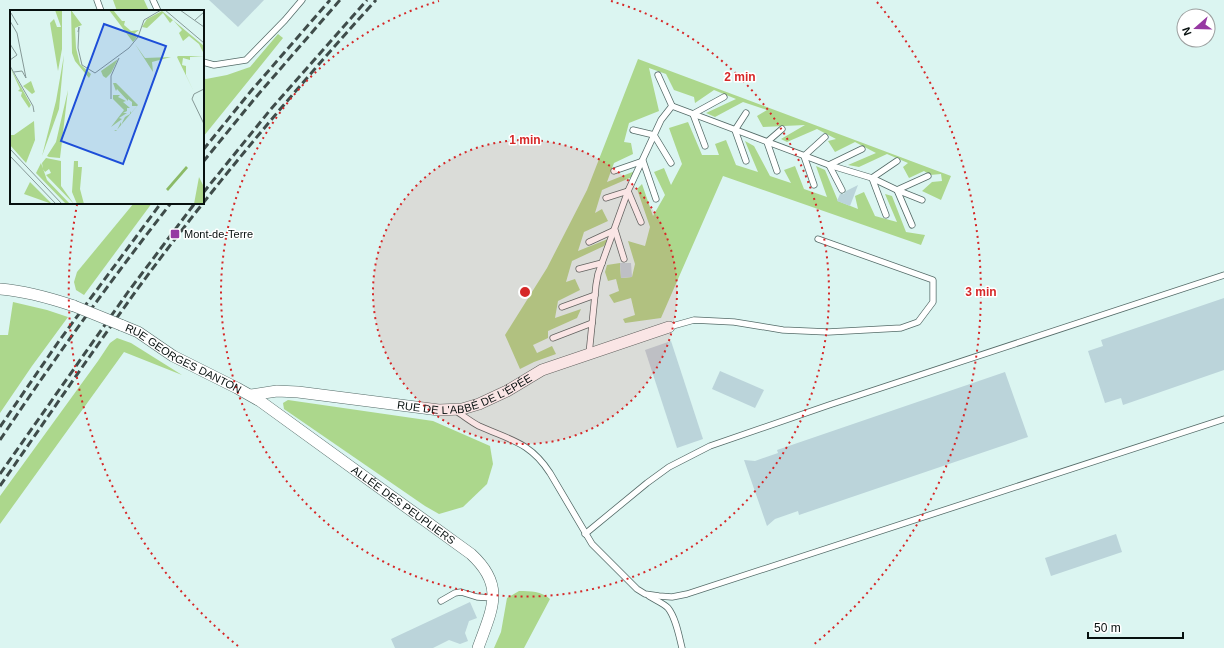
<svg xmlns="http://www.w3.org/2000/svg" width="1224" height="648" font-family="Arial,sans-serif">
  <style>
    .green { fill: #acd78c }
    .building { fill: #bbd4da }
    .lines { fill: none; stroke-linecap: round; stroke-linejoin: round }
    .service-casing { stroke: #546b68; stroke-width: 7 }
    .minor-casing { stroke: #546b68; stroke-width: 12 }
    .service { stroke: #fff; stroke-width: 5.5 }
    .minor { stroke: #fff; stroke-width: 11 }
    .rail { stroke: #3f4c4a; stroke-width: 3; stroke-dasharray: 8 4; stroke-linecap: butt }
    .minor-bridge-casing { stroke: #546b68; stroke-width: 12; stroke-linecap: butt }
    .minor-bridge { stroke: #fff; stroke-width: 11 }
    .ring { fill: none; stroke: #d62828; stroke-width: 2; stroke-dasharray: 2 4 }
    .poi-dot { fill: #9638a2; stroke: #fff; stroke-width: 1.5 }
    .labels { text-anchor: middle; stroke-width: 3; stroke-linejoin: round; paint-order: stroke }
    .poi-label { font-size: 11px; fill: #07100f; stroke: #fff; text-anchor: start }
    .street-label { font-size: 11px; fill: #07100f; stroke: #fff }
    .inset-road { fill: none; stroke: #869997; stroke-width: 1 }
    .view { fill: #1d4ed8; fill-opacity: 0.15; stroke: #1d4ed8; stroke-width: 2 }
    .inset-edge { fill: none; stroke: #07100f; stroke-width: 2 }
    .centre { fill: #d62828; stroke: #fff; stroke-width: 2 }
    .ring-label { font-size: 12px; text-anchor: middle; font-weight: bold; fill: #d62828; stroke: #fff; stroke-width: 3; stroke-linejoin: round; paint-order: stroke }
  </style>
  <rect width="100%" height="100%" fill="#dbf5f1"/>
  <g class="green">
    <path d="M113,0h31l5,11h-32z"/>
    <path d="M278,34l5,4 -80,99v-59l3,1 21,-4 23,-8z"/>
    <path d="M638,59l313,117 -10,24 -19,-9 10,-9 10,-1 -1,-7 -11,1 -6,-4 -15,7 -6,-11 5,-4 -21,-9 -28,13 -11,-2 28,-12 -21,-11 -20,10 -7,-11 8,-2 -19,-10 -30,13 -6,-3 24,-14 -42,2 -6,-11 10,-6 -24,-8 -28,15 -9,-4 30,-14 -22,-9 -19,13 -1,-6 -20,-7 -8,-16 -17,-6 10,43 -30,12 -5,19 7,1 2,11 -19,9 -7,19 28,-11 -3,6 -30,13 -7,23 7,-4 6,12 -24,11 -6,19 30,-12 -4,7 -32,15 -6,21 9,-3 5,11 -22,11 -3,17 26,-9 -4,9 -29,13v7l-15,7 4,8 15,-7 4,8 -22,8 -14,7 -15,-34 42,-67 40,-78z"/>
    <path d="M688,122l14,33h17l-4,-11 11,-4 10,25 22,7 -13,-31 9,5 16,30 21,7 -7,-13 11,-4 9,23 23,8 -11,-31 9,4 13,31 20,8 -3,-13 9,-4 11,24 22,6 -12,-28 7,2 14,36 19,3 -4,10 -198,-69 -62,142 -36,5 -2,-4 12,-4 -4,-17 -17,5 -5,-8 10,-4 -3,-12 -8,2 -3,-9 2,-7 13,-2 1,15 11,-1 3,-13 -7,-23 17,5 5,-19 -13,-38 5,-5 11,32 12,-21 -11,-23 10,-4 7,17 11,-21 -13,-36z"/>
    <path d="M134,203h18l-68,92 -8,-5 -2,-8 3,-10z"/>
    <path d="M13,302l34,8 21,7 -36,49 -32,47v-78h8z"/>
    <path d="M117,338l14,5 51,32 -58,-23 -124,172v-28l98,-135 12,-18z"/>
    <path d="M288,400l145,21 57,25 3,18 -6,20 -24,23 -24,7 -14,-8 -141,-97 -1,-6z"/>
    <path d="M519,591c12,0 22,0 31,8l-26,49h-30l7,-16 6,-34z"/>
  </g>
  <g class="building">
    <path d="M209,0h55l-26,27z"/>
    <path d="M858,185l-8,21 -13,-5 3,-7h4l2,-3z"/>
    <path d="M620,263h11l1,14 -11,1z"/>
    <path d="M1224,298v72l-101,35 -2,-7 -16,5 -17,-52 15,-5 -2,-6z"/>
    <path d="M671,341l32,98 -26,9 -32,-98z"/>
    <path d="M720,371l44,19 -9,18 -43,-19z"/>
    <path d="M1005,372l23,65 -229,78 -1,-4 -23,8 -8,7 -23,-66 11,1 23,-8 -1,-3z"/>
    <path d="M1116,534l6,18 -71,24 -6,-18z"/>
    <path d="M470,602l7,16 -8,3 -4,12 3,8 -8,3 -11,-4 -16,8h-38l-4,-9z"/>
  </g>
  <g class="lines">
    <g class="service-casing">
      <g id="service">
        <path d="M97,0l4,11"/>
        <path d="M153,0l5,11"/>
        <path d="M203,62l11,3 32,-5 39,-40 17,-20"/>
        <path d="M658,75l14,31"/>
        <path d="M633,130l21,5 17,28"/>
        <path d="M705,146l-12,-32 31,-17"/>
        <path d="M746,161l-11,-31 11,-17"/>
        <path d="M614,171l29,-10 13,38"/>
        <path d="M777,171l-10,-29 15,-13"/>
        <path d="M814,185l-10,-29 21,-19"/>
        <path d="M842,190l-13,-25 33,-16"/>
        <path d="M606,198l22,-7 13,31"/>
        <path d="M886,215l-14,-37 25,-17"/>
        <path d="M912,225l-15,-35 31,-14"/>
        <path d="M589,242l26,-12 9,29"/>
        <path d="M579,269l23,-6"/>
        <path d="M562,307l33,-12"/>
        <path d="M669,327l25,-7 40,2 49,8 45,2 73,-4 17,-6 15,-20v-22l-115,-41"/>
        <path d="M553,338l39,-15"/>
        <path d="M589,354l7,-69 2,-11 30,-83 33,-71 11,-14 157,59 43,13 25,12 25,10"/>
        <path d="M456,411c8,5 15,11 23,15 31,14 51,16 71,47l42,71 45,45 8,5 14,2 13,1 15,-3 537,-175"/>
        <path d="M585,534l62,-51 22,-16 41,-21 119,-41 395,-130"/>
        <path d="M649,596c6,4 14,7 19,12 8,10 11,28 14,40"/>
        <path d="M441,601l14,-8 6,-1 16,5 16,1"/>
      </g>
    </g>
    <g class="minor-casing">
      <g id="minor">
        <path d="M0,289c26,2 50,9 74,17"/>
        <path id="s1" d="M121,325l17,7 35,24 64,32 23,13 211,153c35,32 21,55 7,94"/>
        <path id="s2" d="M251,395l26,-4 21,1 141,18 23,-1 17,-5 28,-13 35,-21 127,-43"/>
      </g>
    </g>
    <use href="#service" class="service"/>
    <use href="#minor" class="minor"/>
    <g class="rail">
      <path d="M203,150l48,-59 79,-91"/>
      <path d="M203,162l53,-65 84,-97"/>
      <path d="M203,193l68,-84 96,-109"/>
      <path d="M0,427l59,-86 102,-138"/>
      <path d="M0,440c54,-81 111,-160 171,-237"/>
      <path d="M0,474l128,-182 67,-89"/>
      <path d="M0,486c45,-65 90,-131 136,-195 74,-101 156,-198 240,-291"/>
    </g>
    <g class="minor-bridge-casing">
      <path id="minor-bridge" d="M74,306l47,19"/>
    </g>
    <use href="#minor-bridge" class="minor-bridge"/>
  </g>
  <circle cx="525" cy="292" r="152" fill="#d62828" fill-opacity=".12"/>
  <g class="ring">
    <circle cx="525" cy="292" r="152"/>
    <path d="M611 1A304 304 0 1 1 439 1"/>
    <path d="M238 646A456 456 0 0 1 77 205M877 2A456 456 0 0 1 812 646"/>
  </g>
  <rect class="poi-dot" x="170" y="229" width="10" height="10" rx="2"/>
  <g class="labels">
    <g class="poi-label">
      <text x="184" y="238">Mont-de-Terre</text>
    </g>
    <g class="street-label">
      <text dy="4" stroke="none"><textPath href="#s1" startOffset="71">RUE GEORGES DANTON</textPath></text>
      <text dy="4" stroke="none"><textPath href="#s2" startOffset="218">RUE DE L'ABBÉ DE L'ÉPÉE</textPath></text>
      <text dy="4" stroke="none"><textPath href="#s1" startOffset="336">ALLÉE DES PEUPLIERS</textPath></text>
    </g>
  </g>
  <g transform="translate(10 10)">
    <rect width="194" height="194" fill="#dbf5f1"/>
    <path d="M45,0h7v39l-4,22 -8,-48 4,-4 3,8h4zM61,0l11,15 -7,3 1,20 4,16 11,10 -2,4 -14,-17 -3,-8zM99,0h4l9,11h3l-1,4 7,6 8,-1 -4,3 2,4 -4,5zM152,1l42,35v8l-5,-10 -10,-8 -6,5 -4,-8 3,-3 -9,-10 -3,3 -7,-10 -16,15 -5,-1 5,-8zM125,34l10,14 26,-1 -19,5 1,10zM54,45l-5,54 -17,47 14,-55zM168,46h26l-14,1v3l-7,-2 -1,7 4,1v9l8,17 -17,-35zM108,49l-7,14 -5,5 -3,-2 -2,-5zM0,57l21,38 -2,3 -8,-12 1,-4 -4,-1 2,-2zM21,71l4,11 -3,2 -9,-8zM103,73h3l22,22 -22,26 -2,-1h3l4,-8v3l4,-8 5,-3v-3l1,2 6,-7h-5v-4l-4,-3v2l-11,-12 -1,2zM58,80l-8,68 -11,-1 -2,-1 9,-14zM103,85h7l-2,2 8,4 -3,1 7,6h-3v3l-4,2h4l-8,5 3,1 -11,8 13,-17 -11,-11zM24,111l1,19 -9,23 -16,-18v-10h4zM36,148l15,3v25l13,18 -28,-29 5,-2 -2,-4 -4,3 -2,-3 -1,-6zM64,151h4v6h4l-2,22 4,15h-7l-5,-12zM31,153l6,17 23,24h-4l-30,-31zM189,167l5,10v17h-10zM20,172l22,22 -28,-10z" fill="#acd78c"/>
    <path d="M176,156l2,2 -20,23 -2,-2z" fill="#8bba66"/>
    <path class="inset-road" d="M155,0l39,33M170,0l24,17M1,3l7,12M185,10l9,-8M0,11l7,12 9,45 -4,-7 -8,1M68,22l1,-5 -1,21 4,17 13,8 34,-25 9,-11 6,-17 17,-10M0,34l7,11 -7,5M0,56l23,40 1,6M194,79l-10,5 -2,5 12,25M101,89v-23l8,-18M0,139l52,55M0,146l46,48"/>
    <path class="view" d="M94,14l62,22 -43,118 -62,-23z"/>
    <rect width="194" height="194" class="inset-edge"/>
  </g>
  <circle cx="525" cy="292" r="6" class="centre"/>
  <g class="ring-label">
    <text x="740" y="81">2 min</text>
    <text x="525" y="144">1 min</text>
    <text x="981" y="296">3 min</text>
  </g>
  <g transform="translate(1196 28) rotate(250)"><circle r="19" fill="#ffffff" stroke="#9c9f9f"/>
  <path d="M0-3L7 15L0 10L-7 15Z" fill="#9638a2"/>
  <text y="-6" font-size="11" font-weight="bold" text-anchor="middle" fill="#07100f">N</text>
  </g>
  <path d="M1088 632v6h95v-6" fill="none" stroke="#07100f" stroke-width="2"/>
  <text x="1094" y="632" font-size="12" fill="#07100f" stroke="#ffffff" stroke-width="3" paint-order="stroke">50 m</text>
</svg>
